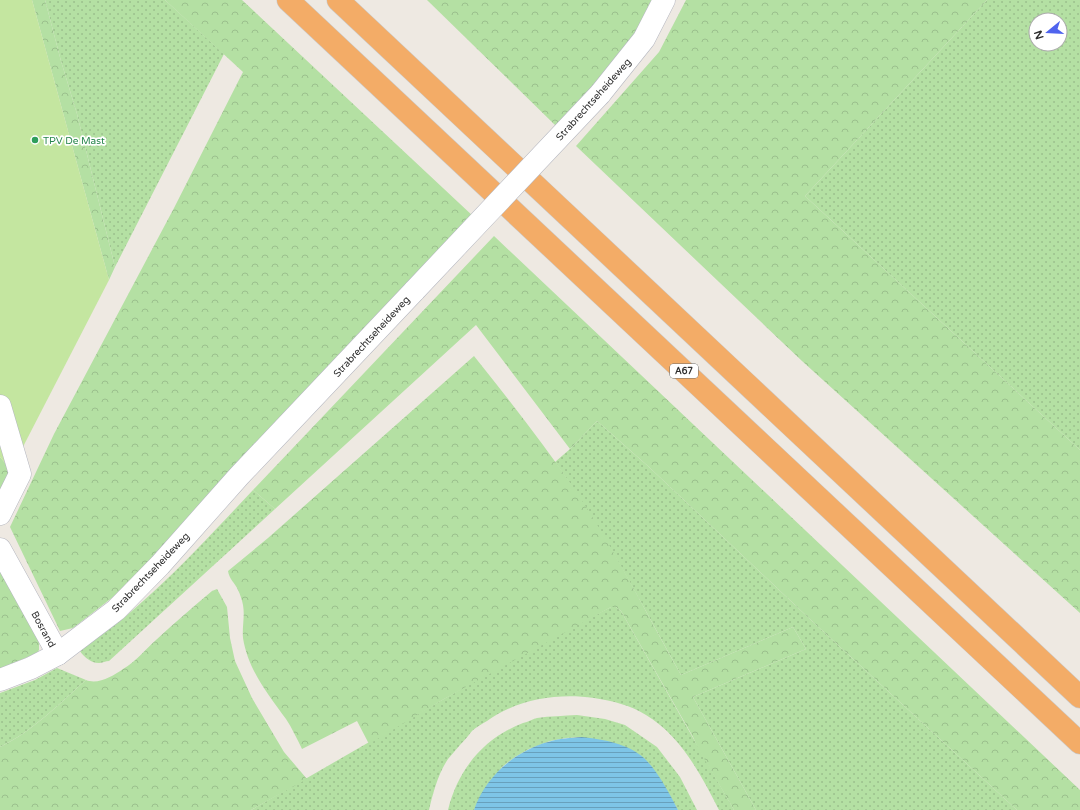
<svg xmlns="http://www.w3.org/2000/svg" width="1080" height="810" font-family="'Varela Round',sans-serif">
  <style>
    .grass { fill: url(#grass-dots); fill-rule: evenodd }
    .forest { fill: url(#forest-crowns) }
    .pitch { fill: #c4e6a0 }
    .water { fill: url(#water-rules) }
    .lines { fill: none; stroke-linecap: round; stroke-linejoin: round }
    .minor-casing { stroke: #b5b7c0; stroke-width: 23 }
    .highway-casing { stroke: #c9c9c9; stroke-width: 23 }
    .minor { stroke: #fff; stroke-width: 22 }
    .highway { stroke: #f3ac67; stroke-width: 22 }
    .minor-bridge-casing { stroke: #b5b7c0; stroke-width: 23; stroke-linecap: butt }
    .minor-bridge { stroke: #fff; stroke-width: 22 }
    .leisure-dot { fill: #2e9e5b; stroke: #fff; stroke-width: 1.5 }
    .labels { text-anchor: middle; stroke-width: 3.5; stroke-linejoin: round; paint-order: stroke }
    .shield { fill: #fff; stroke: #6d6d6d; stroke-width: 1 }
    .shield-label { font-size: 9px; font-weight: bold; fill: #2e2e2e }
    .street-label { font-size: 10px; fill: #2e2e2e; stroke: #fff }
    .leisure-label { font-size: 10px; fill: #27864d; stroke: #fff; text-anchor: start }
  </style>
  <defs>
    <pattern id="grass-dots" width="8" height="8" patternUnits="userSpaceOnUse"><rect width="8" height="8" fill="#b4e0a3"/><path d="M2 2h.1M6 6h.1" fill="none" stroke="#9bc08d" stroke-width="1.8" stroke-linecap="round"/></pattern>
    <pattern id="forest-crowns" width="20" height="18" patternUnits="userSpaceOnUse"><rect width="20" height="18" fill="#b4e0a3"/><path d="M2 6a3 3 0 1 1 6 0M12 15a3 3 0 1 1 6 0" fill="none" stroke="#9bc08d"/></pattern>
    <pattern id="water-rules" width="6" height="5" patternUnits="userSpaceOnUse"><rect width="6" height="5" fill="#7ec5e7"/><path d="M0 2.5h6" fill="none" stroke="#68a0bc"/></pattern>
  </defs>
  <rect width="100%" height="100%" fill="#eee9e2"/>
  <g class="grass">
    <path d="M45,0h120l59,54 -109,213 -38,-153 -16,-53z"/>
    <path d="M987,0h93v450l-275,-254zM1036,20h24v24h-24z"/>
    <path d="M597,421l52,46 164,155 204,188h-261l-63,-113 113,-48 -13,-22 -112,48c-40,-72 -78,-146 -126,-213l15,-13z"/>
    <path d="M253,490l22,19 -166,152c-3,0 -7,2 -10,2 -9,0 -18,-8 -21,-16 28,-12 51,-33 74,-54 35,-32 68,-68 101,-103z"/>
    <path d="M611,607h5l5,4 113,199h-15c-18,-35 -38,-74 -73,-95 -16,-10 -33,-14 -52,-17 -37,-5 -76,1 -107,23 -5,3 -11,6 -15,10 -4,5 -8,10 -12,14 -4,5 -8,9 -12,14 -10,15 -15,34 -19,51h-178c120,-68 238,-140 360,-203z"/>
    <path d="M57,668l29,12c-27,24 -53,51 -86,67v-54l35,-13z"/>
    <path d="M577,715l28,4 20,6 32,22 23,30 17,33h-19l-18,-31 -78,-42 -16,1 -16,3 -21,8 -14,8 -13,10 -28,43h-26c10,-41 36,-72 75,-87 5,-1 10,-4 14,-5 13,-2 27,-2 40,-3z"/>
  </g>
  <g class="forest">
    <path d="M32,0h13l16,61 16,53 38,153 -6,13z"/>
    <path d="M165,0h77l232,217 -339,363 -62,48 -13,3 -50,-104 44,-93 120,-226 69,-136z"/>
    <path d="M427,0h225l-8,20 -27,40 -61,66z"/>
    <path d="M686,0h301l-182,196 275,254v163l-278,-252 -226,-215 83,-94z"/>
    <path d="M494,236l586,554v20h-63l-204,-188 -164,-155 -52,-46 -27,28 -94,-124 -201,184 -22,-19z"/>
    <path d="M474,356c35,44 69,87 101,134 39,58 71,123 106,185l112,-48 13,22 -113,48 63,113h-22l-36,-62 -5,-11 -72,-126 -5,-4h-5l-18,10 -149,82 -75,45 -12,-23 -55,28c-5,-10 -10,-21 -16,-30 -18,-25 -38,-49 -43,-81 -1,-11 2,-22 0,-33 -1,-5 -3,-11 -5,-15 -3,-7 -9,-11 -10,-19l40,-33z"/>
    <path d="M0,457l11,13 -11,23z"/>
    <path d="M0,560l39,78v12l-2,3 -37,16z"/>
    <path d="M217,589l10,18 3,31 5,23 17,37 32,54 23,27 -56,31h-251v-63c33,-16 59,-43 86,-67 12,5 27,-4 37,-11 12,-7 22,-19 33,-29 18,-17 37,-33 56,-49z"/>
  </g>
  <path class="pitch" d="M0,0h32l77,280 -98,190 -11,-13z"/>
  <path class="water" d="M582,737c20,2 47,7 62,21 14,13 25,35 34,52h-204c11,-33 41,-59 74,-68 11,-4 23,-4 34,-5z"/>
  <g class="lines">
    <g class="minor-casing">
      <g id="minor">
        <path d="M600,94l44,-55 20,-39"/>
        <path d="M0,406l20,68 -20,40"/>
        <path d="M0,549l58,105"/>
        <path d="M0,680l31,-12 27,-14 58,-44 44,-45 79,-89 176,-186"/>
      </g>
    </g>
    <g class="highway-casing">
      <g id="highway">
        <path d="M288,0l792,743"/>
        <path d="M338,0l742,697"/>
      </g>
    </g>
    <use href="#minor" class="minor"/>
    <use href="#highway" class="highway"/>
    <g class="minor-bridge-casing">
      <path id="minor-bridge" d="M415,290l185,-196"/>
    </g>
    <use href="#minor-bridge" class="minor-bridge"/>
  </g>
  <circle class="leisure-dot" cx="35" cy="140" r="4"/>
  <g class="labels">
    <rect class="shield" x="670" y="364" width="28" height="14" rx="3"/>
    <g class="shield-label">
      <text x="684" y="374">A67</text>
    </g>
    <g class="street-label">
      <text transform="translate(593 99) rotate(-48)" y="4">Strabrechtseheideweg</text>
      <text transform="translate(371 336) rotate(-47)" y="4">Strabrechtseheideweg</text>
      <text transform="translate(150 572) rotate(-46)" y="4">Strabrechtseheideweg</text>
      <text transform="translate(44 629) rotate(61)" y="4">Bosrand</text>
    </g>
    <g class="leisure-label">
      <text x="43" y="144">TPV De Mast</text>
    </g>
  </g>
  <g transform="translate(1048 32) rotate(252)"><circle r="19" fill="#ffffff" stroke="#ababab"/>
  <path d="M0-3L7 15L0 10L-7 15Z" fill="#4f64ee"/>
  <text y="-6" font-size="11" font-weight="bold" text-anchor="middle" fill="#2e2e2e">N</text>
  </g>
</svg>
